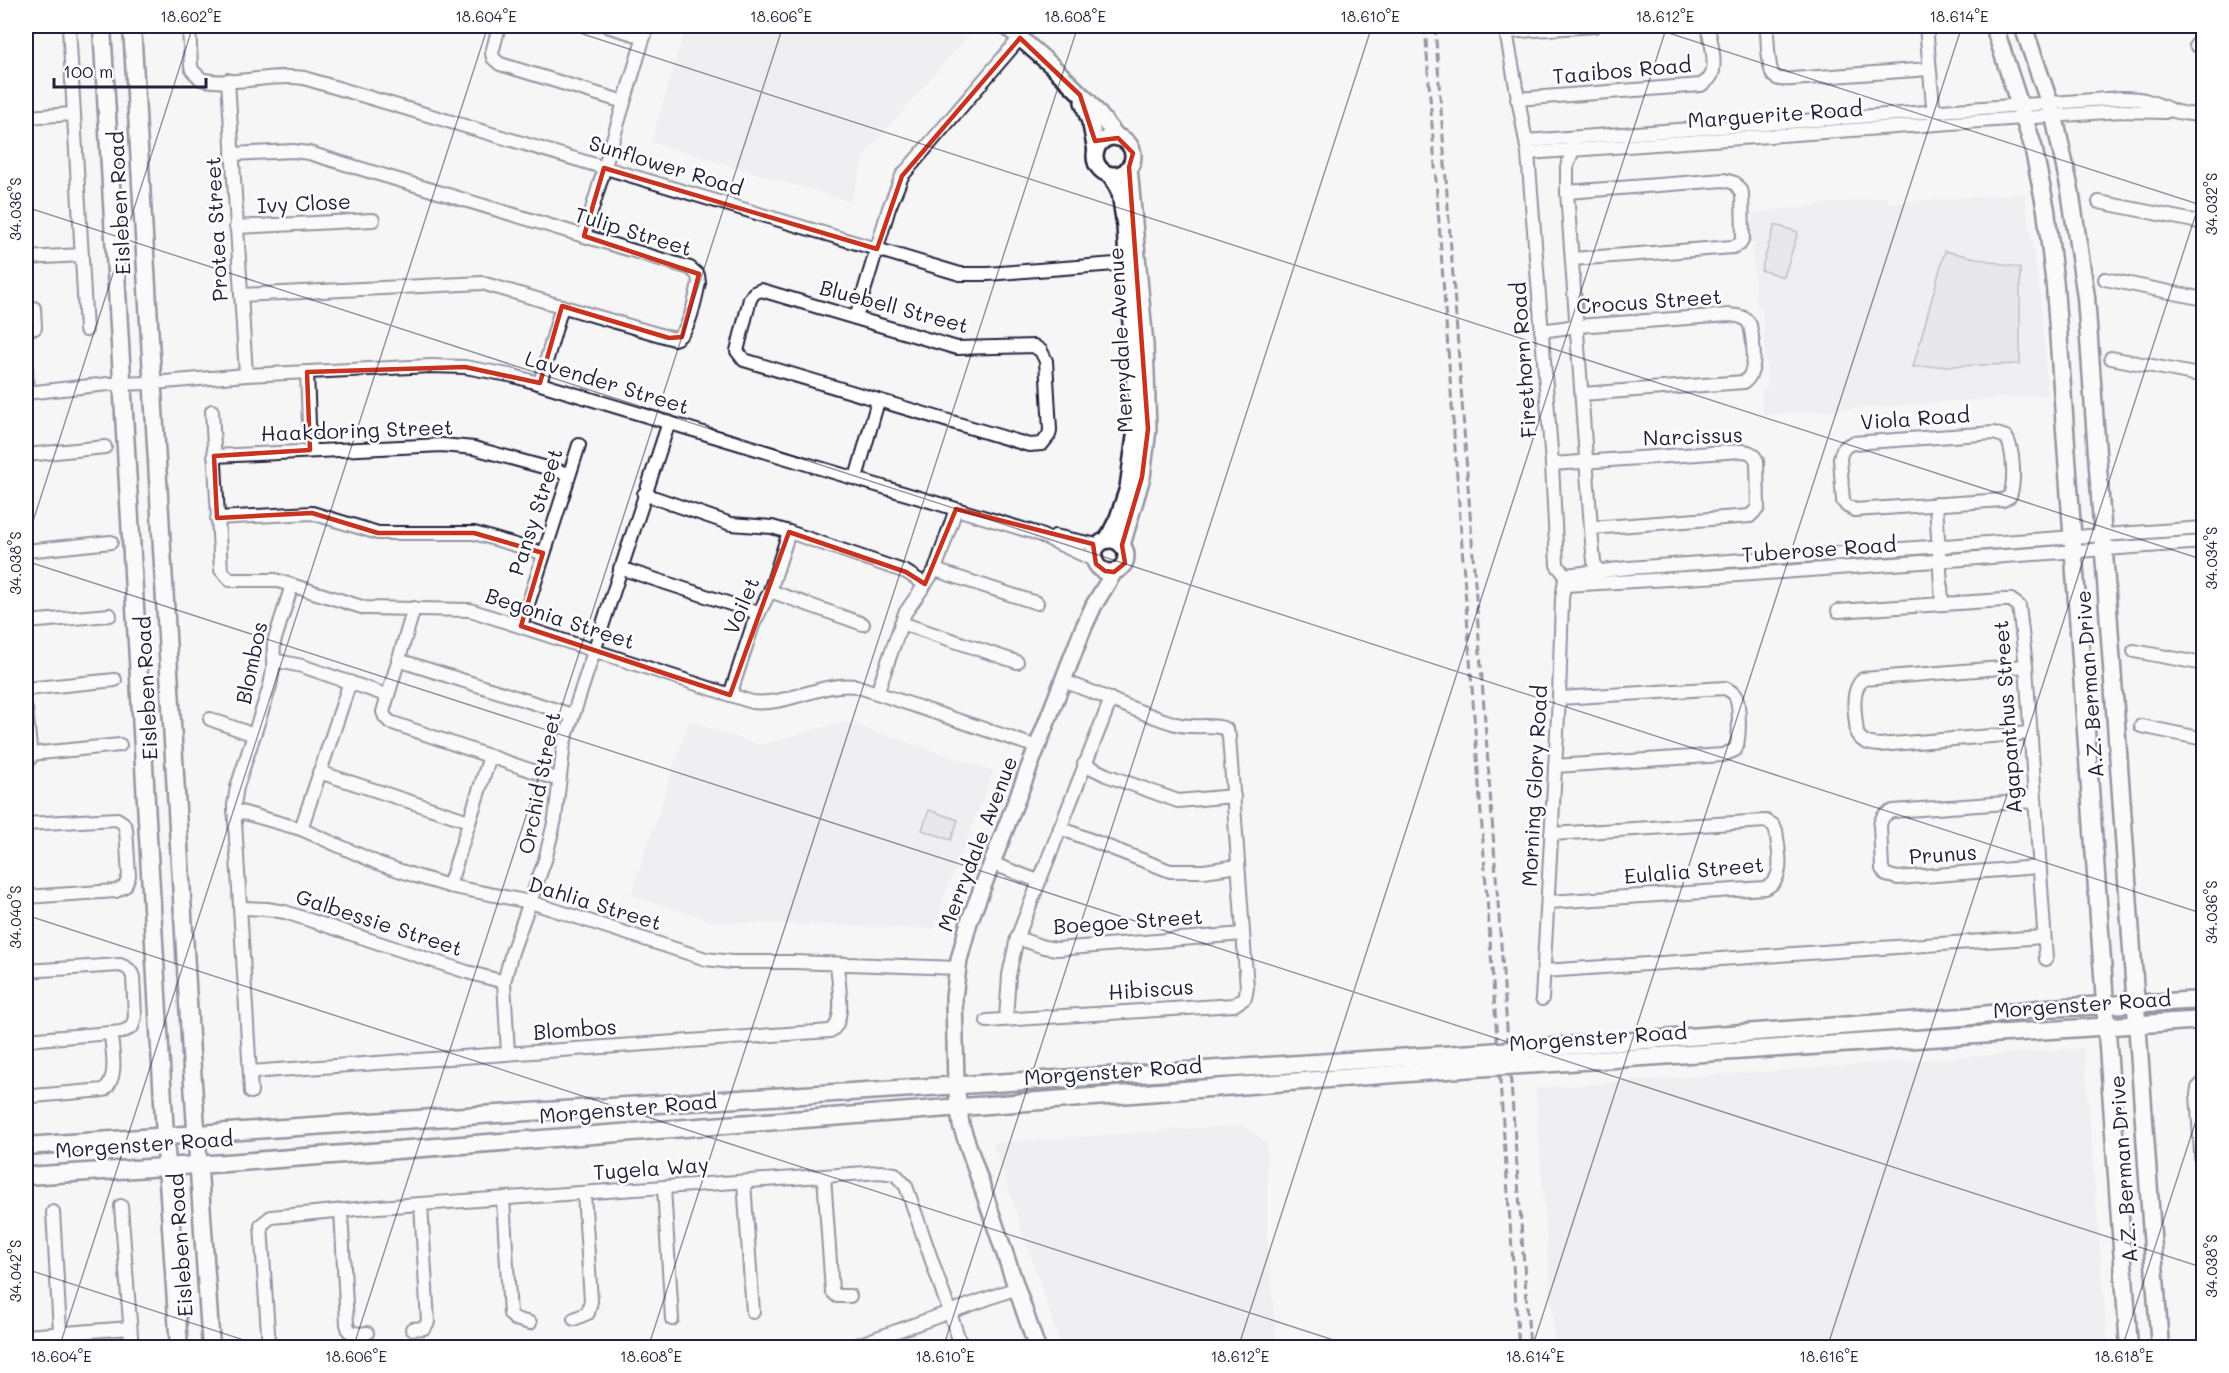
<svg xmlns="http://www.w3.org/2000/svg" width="2229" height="1373" font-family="Mali,sans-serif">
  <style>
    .built { fill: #e6e6e9 }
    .green { fill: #d7d7db; stroke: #7c7c8b; stroke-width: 1.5 }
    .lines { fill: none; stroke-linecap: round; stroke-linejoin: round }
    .minor-casing { stroke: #22223b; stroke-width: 16 }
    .tertiary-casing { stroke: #22223b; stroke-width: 20 }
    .secondary-casing { stroke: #22223b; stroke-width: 21 }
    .minor { stroke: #fff; stroke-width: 12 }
    .tertiary { stroke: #fff; stroke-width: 15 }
    .secondary { stroke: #fff; stroke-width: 16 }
    .rail { stroke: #22223b; stroke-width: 3; stroke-dasharray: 9 4.5; stroke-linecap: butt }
    .secondary-bridge-casing { stroke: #22223b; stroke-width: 21; stroke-linecap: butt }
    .secondary-bridge { stroke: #fff; stroke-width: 16 }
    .marked { fill: none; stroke: #c8321e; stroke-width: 4.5; stroke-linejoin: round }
    .ticks { fill: none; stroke: #22223b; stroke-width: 1.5; stroke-opacity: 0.45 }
    .labels { text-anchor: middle; stroke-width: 5; stroke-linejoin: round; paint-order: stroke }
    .street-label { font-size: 21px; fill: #22223b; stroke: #fff }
    .neatline { fill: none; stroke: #22223b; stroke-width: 2 }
    .ticks-label { font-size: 15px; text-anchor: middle; fill: #22223b }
  </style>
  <rect width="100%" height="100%" fill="#f6f6f7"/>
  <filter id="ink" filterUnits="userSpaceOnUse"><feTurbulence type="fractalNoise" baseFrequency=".0167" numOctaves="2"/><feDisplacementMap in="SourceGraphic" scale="12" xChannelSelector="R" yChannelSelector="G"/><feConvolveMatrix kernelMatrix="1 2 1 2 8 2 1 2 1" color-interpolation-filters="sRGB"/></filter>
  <g filter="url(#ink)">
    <g class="built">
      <path d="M686,26h272l11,9 -103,118 -15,49 -200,-60z"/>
      <path d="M2024,193l16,100 8,102 -285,20 -2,-27 7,-1 -6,-80h-6l-4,-60 3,-1 -1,-4h-3l-1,-21h4l-2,-8 136,-17 1,7z"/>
      <path d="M689,721l71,24 78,-22h12l144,48 -49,124 -11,34 -219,-7 -84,-27z"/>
      <path d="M2084,1048l24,299h-553l-20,-259z"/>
      <path d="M1242,1125l25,18v90l10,114h-216l-68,-204z"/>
    </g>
    <g class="green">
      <path d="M1775,225l23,7 -14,45 -23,-7z"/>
      <path d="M1945,251l75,17v96l-107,3z"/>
      <path d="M929,810l29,10 -7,20 -29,-10z"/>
    </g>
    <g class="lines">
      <g class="minor-casing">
        <g id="minor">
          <path d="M69,26l17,304"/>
          <path d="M189,26l2,40 1,4 9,9c30,8 70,-6 103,-1l646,193 10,3h28l140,-11"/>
          <path d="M499,26l-7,27 1,5 7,6 124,38"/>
          <path d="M607,26l37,11"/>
          <path d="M1505,26l23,127 24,311 5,101 8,10"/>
          <path d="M1767,26c0,9 1,41 6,49 4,6 13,4 19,4l137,-10"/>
          <path d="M1926,26l8,91"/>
          <path d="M1506,32l88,-6"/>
          <path d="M2196,45l8,1"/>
          <path d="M228,80l18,295"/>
          <path d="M26,84l1,33"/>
          <path d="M1517,99l184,-14c6,-4 11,-7 12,-15 2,-10 -2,-36 -7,-44"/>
          <path d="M26,117l48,-3"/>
          <path d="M1526,141l595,-43c23,0 30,3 50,12 9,4 23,4 33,6"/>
          <path d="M1572,143l1,6 -6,18v25l25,350 2,19 5,18"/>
          <path d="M1528,153l593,-42 44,1 5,-2"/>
          <path d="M232,154l61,-3 16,2 381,115 8,7 1,8c-4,15 -9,52 -25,56l-192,-56 -241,12"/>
          <path d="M1567,192l157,-12 11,3 7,10 1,44 -3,7 -7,3 -161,12"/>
          <path d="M2099,202l105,21"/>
          <path d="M236,227l137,-7"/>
          <path d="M584,236l63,-210"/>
          <path d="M26,258l56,-3"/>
          <path d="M2105,279l99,20"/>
          <path d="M761,290l196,58 77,-2 7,5 5,10 4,69 -1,5 -7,9 -13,1 -285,-85 -7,-9 13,-52 4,-6z"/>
          <path d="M26,308h8l1,20"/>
          <path d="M856,318l33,-110 13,-32 118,-138"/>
          <path d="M1541,331l36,-5 152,-11c10,1 16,1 21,10 3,15 9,47 -6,57l-162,12"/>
          <path d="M2111,358l93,18"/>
          <path d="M26,366l1,26"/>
          <path d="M307,372l3,78"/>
          <path d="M540,383l22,-77"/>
          <path d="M26,393l82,-9 45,-1 93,-8 185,-9 34,1 49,9 522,157 58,27"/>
          <path d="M212,411l9,159 9,10h45l90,28 105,2 282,92c36,4 68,-20 104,-16l181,61"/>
          <path d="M1994,433l12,4c8,12 9,45 4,59l-7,4 -148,10 -8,-4 -4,-5 -3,-43c2,-9 5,-12 13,-15z"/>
          <path d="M26,455l79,-8"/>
          <path d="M214,456l228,-11 32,3 95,26"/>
          <path d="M1552,464l189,-13c8,0 12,2 16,10l1,47 -8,8 -159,12"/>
          <path d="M856,478l22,-77"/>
          <path d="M644,494l87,30 41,3 17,5 117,40 19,12"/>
          <path d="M1936,504l6,99"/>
          <path d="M217,518l95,-5 66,20h96l69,20"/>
          <path d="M1055,536l43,9"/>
          <path d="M26,551l85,-9"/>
          <path d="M620,568l138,45"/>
          <path d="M935,570l102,33"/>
          <path d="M1565,575l63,-7 576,-40"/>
          <path d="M1565,585l173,-10 466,-33"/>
          <path d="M770,591l93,33"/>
          <path d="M414,608l-31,104 2,5 5,5 169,58"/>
          <path d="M1838,611l165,-11h8l8,6 7,60 20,293"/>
          <path d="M26,622l84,-7"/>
          <path d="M901,623l116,39"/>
          <path d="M521,626l58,-181"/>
          <path d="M2134,651l70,13"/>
          <path d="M273,660l29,6 84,29"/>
          <path d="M398,660l174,55"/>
          <path d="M2026,666l-163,13c-14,13 -7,38 -6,55 6,9 12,10 22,11l150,-12"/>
          <path d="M26,689l89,-9"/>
          <path d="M877,693l28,-80 30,-43 21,-61"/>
          <path d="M730,695l23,-70 17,-34 19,-59"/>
          <path d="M26,709l5,48 -5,8"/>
          <path d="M210,719l44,16"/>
          <path d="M2141,726l63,13"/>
          <path d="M30,754l90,-9"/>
          <path d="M1084,764l22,11 72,26 56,-5"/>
          <path d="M1555,766l168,-11 12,-5c5,-8 5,-43 1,-53 -2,-4 -7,-7 -11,-9l-166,10"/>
          <path d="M319,772l150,49"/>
          <path d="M2034,801l-141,10c-8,3 -11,5 -13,14l2,44 4,6 12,3 140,-11"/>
          <path d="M234,810l67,19 79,35 36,12 33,10 81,16 176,57 26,3h62l164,6"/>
          <path d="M26,824l91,-5 6,4 3,6 3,47 -4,10 -9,5 -90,6"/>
          <path d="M1060,828l110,43h34l34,-5"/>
          <path d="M301,829l49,-147"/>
          <path d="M991,863l47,18"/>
          <path d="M449,886l41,-130"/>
          <path d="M1549,902l216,-14c22,-8 13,-39 11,-58l-3,-5 -7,-4 -215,13"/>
          <path d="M241,908l26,1 18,3 182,60 37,10"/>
          <path d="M1017,938l27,9 13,2 186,-15"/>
          <path d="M26,971l94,-6c7,2 11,5 13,12l2,40 -3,10 -10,5 -96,8"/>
          <path d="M1544,971l499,-34"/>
          <path d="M1542,999l17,-301 3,-99 3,-20"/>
          <path d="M1006,1019l3,-44 8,-37 94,-239"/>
          <path d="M987,1021l247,-16 11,-7 2,-10 -18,-252 -3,-7c-15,-6 -34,0 -50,-5 -38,-11 -75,-30 -113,-43"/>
          <path d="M508,1053l-4,-71 8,-30 33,-92 10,-41 9,-76 105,-321"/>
          <path d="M250,1072l580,-41c17,-8 8,-50 7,-67"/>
          <path d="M2204,1082l-6,6 -1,6 7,103"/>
          <path d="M251,1092l-17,-287 3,-18 33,-101 3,-16 1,-28 18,-57"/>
          <path d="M26,1094l7,2 71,-6c15,-13 8,-38 7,-56"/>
          <path d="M824,1176l8,115 5,5h13"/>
          <path d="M744,1182l9,130"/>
          <path d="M664,1188l8,131"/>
          <path d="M503,1199l7,115 5,5 15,4"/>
          <path d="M121,1206l11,142"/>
          <path d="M341,1210l6,114 2,7 9,3 9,-1"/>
          <path d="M53,1212l8,136"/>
          <path d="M574,1319l14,-6 3,-12 -7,-108"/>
          <path d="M412,1329l12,-1 4,-6 -7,-118"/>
          <path d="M26,1336l104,-8"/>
          <path d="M269,1348l-8,-123 10,-8 107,-10 502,-35 15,2 11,12 56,162"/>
          <path d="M849,1348l168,-60"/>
        </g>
      </g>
      <g class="tertiary-casing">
        <g id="tertiary">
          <path d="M1006,26l45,39 38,37 29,36"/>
          <path d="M1083,102l8,23 5,26"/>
          <circle cx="1114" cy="156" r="19"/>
          <circle cx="1110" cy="556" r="16"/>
          <path d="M1107,540l11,-22 10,-30 9,-67 -12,-195 -5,-33 -9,-18"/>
          <path d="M1122,545l20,-68 6,-48 -3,-84 -16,-178"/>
          <path d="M1037,1348l-76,-223 -5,-41 -2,-87 5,-37 10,-38 114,-293 11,-24 20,-33"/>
        </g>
      </g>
      <g class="secondary-casing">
        <g id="secondary">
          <path d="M102,26l63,1110 14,212"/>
          <path d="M132,26l59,1028 20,294"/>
          <path d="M1994,26l39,120 13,64 9,76 74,1062"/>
          <path d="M2023,26l31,90 16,74 16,107 74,1051"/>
          <path d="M1538,1048l424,-31 86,-9 156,-8"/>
          <path d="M1538,1064l666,-44"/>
          <path d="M26,1146l344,-24 1105,-69"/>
          <path d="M26,1176l200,-13 1248,-95"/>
        </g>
      </g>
      <use href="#minor" class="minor"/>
      <use href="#tertiary" class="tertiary"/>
      <use href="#secondary" class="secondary"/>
      <g class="rail">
        <path d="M1425,26l94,1322"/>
        <path d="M1435,26l95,1322"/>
      </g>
      <g class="secondary-bridge-casing">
        <g id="secondary-bridge">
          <path d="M1475,1053l63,-5"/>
          <path d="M1474,1068l64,-4"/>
        </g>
      </g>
      <use href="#secondary-bridge" class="secondary-bridge"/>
    </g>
  </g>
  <path d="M0 0H2229V1373H0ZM1020,38l60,57 15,46 23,-3 15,15 -4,14 19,262 -6,48 -20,68 3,18 -11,9 -9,-1 -9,-7 -3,-20 -137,-35 -31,75 -19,-12 -117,-40 -59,163 -209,-69 22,-73 -69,-20h-96l-66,-20 -95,5 -3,-62 96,-6 -3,-78 158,-5 75,16 22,-77 107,32 13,-1 17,-63 -115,-38 20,-68 273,81 25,-73z" fill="#f6f6f7" fill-opacity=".55" fill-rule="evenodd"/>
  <path class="marked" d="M1020,38l60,57 15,46 23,-3 15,15 -4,14 19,262 -6,48 -20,68 3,18 -11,9 -9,-1 -9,-7 -3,-20 -137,-35 -31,75 -19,-12 -117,-40 -59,163 -209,-69 22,-73 -69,-20h-96l-66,-20 -95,5 -3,-62 96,-6 -3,-78 158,-5 75,16 22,-77 107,32 13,-1 17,-63 -115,-38 20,-68 273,81 25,-73z"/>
  <path class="ticks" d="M558,26l1646,534M1647,26l557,180M26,207l2178,707M26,543l167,-517M26,561l2178,707M26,915l1332,433M26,1269l242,79M59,1348l429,-1322M353,1348l430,-1322M648,1348l430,-1322M943,1348l429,-1322M1238,1348l429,-1322M1532,1348l430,-1322M1827,1348l377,-1159M2122,1348l82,-252"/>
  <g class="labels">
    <g class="street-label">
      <text transform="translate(1622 71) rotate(-5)" y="7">Taaibos Road</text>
      <text transform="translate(1775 115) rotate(-4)" y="7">Marguerite Road</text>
      <text transform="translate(666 166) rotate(17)" y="7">Sunflower Road</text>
      <text transform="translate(120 203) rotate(-93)" y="7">Eisleben Road</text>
      <text transform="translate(304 204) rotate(-3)" y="7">Ivy Close</text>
      <text transform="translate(217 229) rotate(-93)" y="7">Protea Street</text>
      <text transform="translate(633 232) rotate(17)" y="7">Tulip Street</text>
      <text transform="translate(1649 302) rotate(-4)" y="7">Crocus Street</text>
      <text transform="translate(894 307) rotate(15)" y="7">Bluebell Street</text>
      <text transform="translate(1121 340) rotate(-93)" y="7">Merrydale Avenue</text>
      <text transform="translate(1524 360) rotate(-94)" y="7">Firethorn Road</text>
      <text transform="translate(607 383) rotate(17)" y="7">Lavender Street</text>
      <text transform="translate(1915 419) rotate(-4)" y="7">Viola Road</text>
      <text transform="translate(357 431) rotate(-2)" y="7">Haakdoring Street</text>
      <text transform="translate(1693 437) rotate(-2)" y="7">Narcissus</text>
      <text transform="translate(536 512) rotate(-72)" y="7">Pansy Street</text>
      <text transform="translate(1819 550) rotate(-4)" y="7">Tuberose Road</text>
      <text transform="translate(742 606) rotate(-67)" y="7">Voilet</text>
      <text transform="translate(560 619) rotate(18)" y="7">Begonia Street</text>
      <text transform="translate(252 663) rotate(-78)" y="7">Blombos</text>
      <text transform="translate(2090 684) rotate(-94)" y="7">A.Z. Berman Drive</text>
      <text transform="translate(147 688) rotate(-93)" y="7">Eisleben Road</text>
      <text transform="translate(2008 717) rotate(-94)" y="7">Agapanthus Street</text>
      <text transform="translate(540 783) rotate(-79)" y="7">Orchid Street</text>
      <text transform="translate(1535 786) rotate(-87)" y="7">Morning Glory Road</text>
      <text transform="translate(978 844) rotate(-69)" y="7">Merrydale Avenue</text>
      <text transform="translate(1943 855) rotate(-4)" y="7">Prunus</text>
      <text transform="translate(1694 871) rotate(-5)" y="7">Eulalia Street</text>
      <text transform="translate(595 904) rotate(17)" y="7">Dahlia Street</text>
      <text transform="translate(1128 922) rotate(-4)" y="7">Boegoe Street</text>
      <text transform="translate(379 923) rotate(18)" y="7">Galbessie Street</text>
      <text transform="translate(1151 990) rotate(-4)" y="7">Hibiscus</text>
      <text transform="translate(2082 1005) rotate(-4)" y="7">Morgenster Road</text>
      <text transform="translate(575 1030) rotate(-4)" y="7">Blombos</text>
      <text transform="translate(1598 1038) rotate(-4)" y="7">Morgenster Road</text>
      <text transform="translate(1113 1072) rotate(-4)" y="7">Morgenster Road</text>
      <text transform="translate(628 1109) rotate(-5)" y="7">Morgenster Road</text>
      <text transform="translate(144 1145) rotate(-4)" y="7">Morgenster Road</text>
      <text transform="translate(651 1169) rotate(-4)" y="7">Tugela Way</text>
      <text transform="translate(2124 1169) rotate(-94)" y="7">A.Z. Berman Drive</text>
      <text transform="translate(181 1245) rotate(-94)" y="7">Eisleben Road</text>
    </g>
  </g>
  <rect width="2229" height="1373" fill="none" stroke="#fff" stroke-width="66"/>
  <path d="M54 78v9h152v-9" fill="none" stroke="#22223b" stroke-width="3"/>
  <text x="63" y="78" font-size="18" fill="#22223b" stroke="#ffffff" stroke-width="4.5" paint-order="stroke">100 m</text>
  <rect x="33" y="33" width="2163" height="1307" class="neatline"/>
  <g class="ticks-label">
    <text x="191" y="22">18.602°E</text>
    <text x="486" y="22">18.604°E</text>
    <text x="781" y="22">18.606°E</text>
    <text x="1075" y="22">18.608°E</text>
    <text x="1370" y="22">18.610°E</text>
    <text x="1665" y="22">18.612°E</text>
    <text x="1959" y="22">18.614°E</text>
    <text transform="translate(2212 204) rotate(-90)" y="5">34.032°S</text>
    <text transform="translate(16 209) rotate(-90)" y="5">34.036°S</text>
    <text transform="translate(2212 558) rotate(-90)" y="5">34.034°S</text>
    <text transform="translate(16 563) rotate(-90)" y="5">34.038°S</text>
    <text transform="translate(2212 912) rotate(-90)" y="5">34.036°S</text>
    <text transform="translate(16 917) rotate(-90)" y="5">34.040°S</text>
    <text transform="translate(2212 1266) rotate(-90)" y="5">34.038°S</text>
    <text transform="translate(16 1271) rotate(-90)" y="5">34.042°S</text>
    <text x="61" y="1362">18.604°E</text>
    <text x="356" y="1362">18.606°E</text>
    <text x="651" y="1362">18.608°E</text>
    <text x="945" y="1362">18.610°E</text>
    <text x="1240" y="1362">18.612°E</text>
    <text x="1535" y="1362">18.614°E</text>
    <text x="1829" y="1362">18.616°E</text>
    <text x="2124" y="1362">18.618°E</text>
  </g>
</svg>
